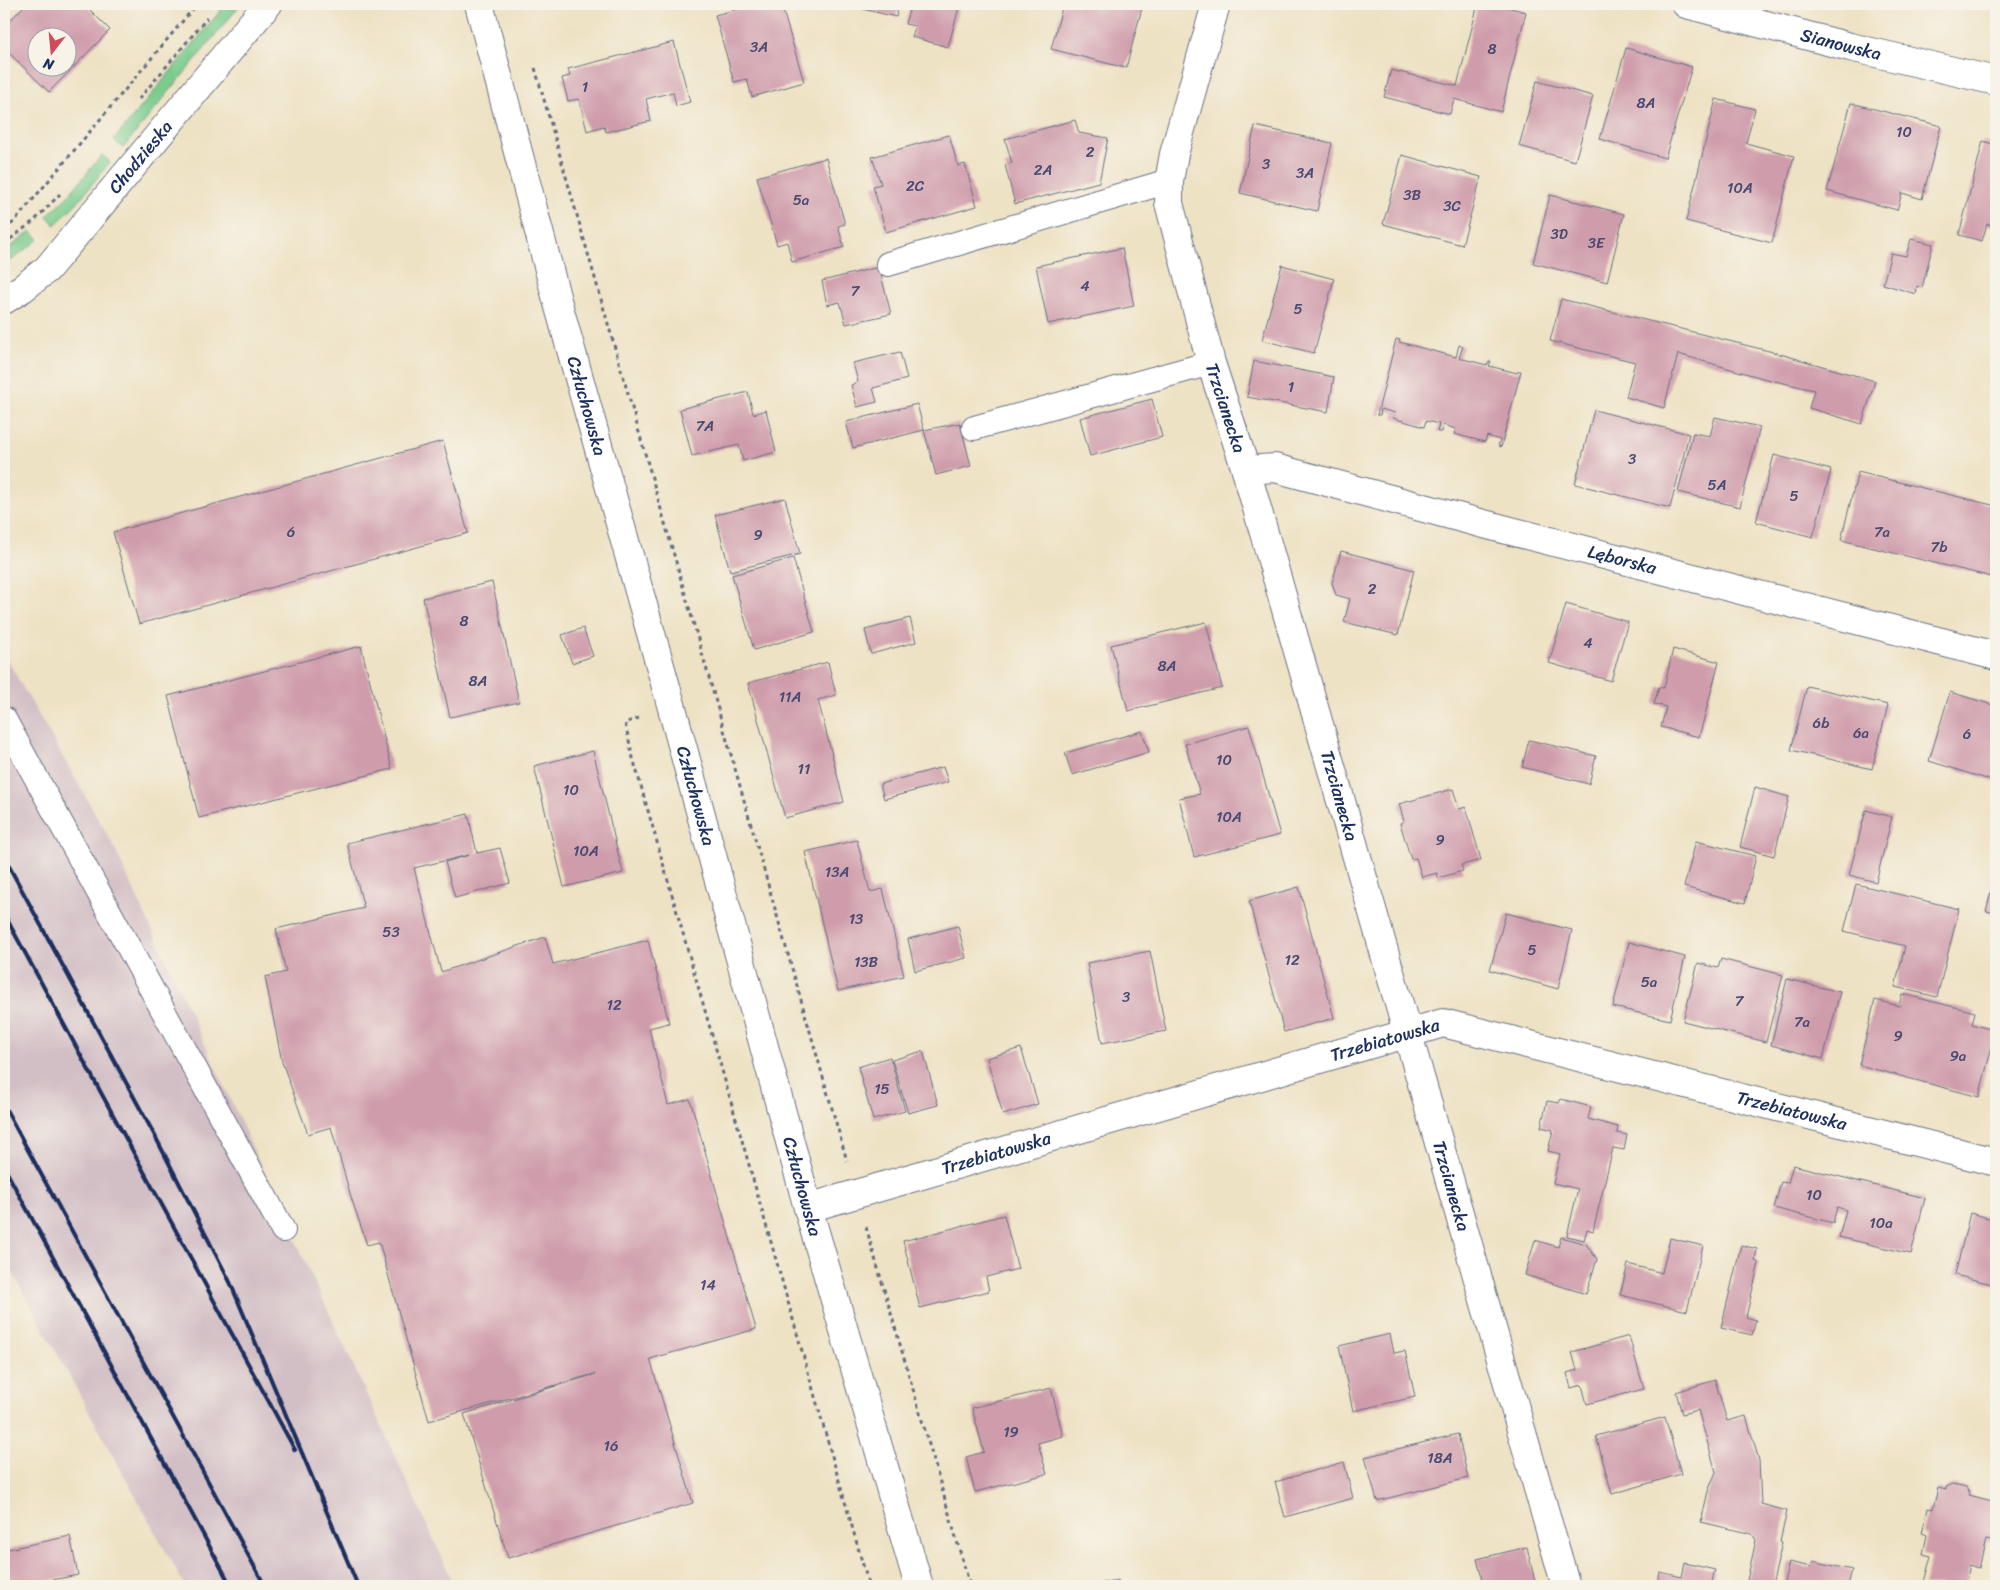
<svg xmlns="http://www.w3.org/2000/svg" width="2000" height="1590" font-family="Sriracha,sans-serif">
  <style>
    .railway { fill: #d2bec5 }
    .green { fill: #7acc8d; stroke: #4a7e76 }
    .building { fill: #cf9cab; fill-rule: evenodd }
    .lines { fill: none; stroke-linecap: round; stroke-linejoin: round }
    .lane-casing { stroke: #656e82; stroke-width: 26 }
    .street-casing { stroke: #656e82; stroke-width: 30 }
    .path { stroke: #656e82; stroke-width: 3; stroke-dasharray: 4 4; stroke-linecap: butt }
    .lane { stroke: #fff; stroke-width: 24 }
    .street { stroke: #fff; stroke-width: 28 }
    .rail { stroke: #1b2f5e; stroke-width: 4 }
    .labels { text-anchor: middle; stroke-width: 4.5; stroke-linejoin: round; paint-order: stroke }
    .number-label { font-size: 15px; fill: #484a71 }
    .street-label { font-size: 18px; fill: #1b2f5e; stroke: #f7f3e8 }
  </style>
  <rect width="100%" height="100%" fill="#f7f3e8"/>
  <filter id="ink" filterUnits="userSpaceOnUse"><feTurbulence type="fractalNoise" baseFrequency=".02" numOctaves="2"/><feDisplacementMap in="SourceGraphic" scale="10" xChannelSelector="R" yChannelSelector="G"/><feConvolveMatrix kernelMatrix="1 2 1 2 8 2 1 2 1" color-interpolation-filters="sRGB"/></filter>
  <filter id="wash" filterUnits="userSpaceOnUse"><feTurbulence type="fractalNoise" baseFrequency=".0096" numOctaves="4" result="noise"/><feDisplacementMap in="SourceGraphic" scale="20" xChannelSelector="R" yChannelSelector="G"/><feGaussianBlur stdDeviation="1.12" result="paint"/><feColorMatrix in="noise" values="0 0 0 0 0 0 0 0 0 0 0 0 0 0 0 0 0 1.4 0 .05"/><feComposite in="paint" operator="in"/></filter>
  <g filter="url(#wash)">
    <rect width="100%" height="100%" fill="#eee2c4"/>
    <path class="railway" d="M4,654l108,189 343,743h-270l-181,-329z"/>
    <g class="green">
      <path d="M226,4h15l-118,144 -9,-8z"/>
      <path d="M102,155l8,7 -34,42 -21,21 -8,-9 20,-19z"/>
      <path d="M31,231l8,8 -35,27v-14z"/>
    </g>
    <g id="blocks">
      <g class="building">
        <path d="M26,4h58l26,26 -61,62 -45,-44v-21zM38,38h30v30h-30z"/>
        <path d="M757,4h24l23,78 -52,15 -5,-18 -13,3 -19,-67z"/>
        <path d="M864,4h35l-3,13 -33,-8z"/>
        <path d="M911,4l9,2 1,-2h39l-12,43 -36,-10 3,-11 -10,-2z"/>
        <path d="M1063,4h80l-17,64 -75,-19z"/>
        <path d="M1478,4h17l31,8 -25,100 -47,-13 -4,15 -66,-17 7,-27 66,16z"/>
        <path d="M674,42l16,60 -14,4 -3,-14 -27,7 5,22 -45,11 -2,-6 -17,5 -8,-32 -11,2 -6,-23 8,-2 -2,-7z"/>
        <path d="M1626,48l66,19 -27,91 -65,-19z"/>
        <path d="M1537,81l56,15 -18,65 -56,-15z"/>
        <path d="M1716,99l39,10 -9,34 48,13 -22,87 -86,-22z"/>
        <path d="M1851,103l90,23 -19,73 -20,-6 -5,17 -70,-19z"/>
        <path d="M1075,120l4,13 29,5 -9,44 -84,22 -10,-39 7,-2 -7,-24z"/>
        <path d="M1255,126l77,17 -15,68 -77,-18z"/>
        <path d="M949,135l9,31 7,-2 12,42 -91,26 -13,-46 8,-2 -9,-27z"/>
        <path d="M1983,141l13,4v82l-9,-3 -5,17 -23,-6z"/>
        <path d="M1402,155l79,22 -19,68 -79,-21z"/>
        <path d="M826,158l19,66 -7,2 6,21 -52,15 -5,-20 -10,3 -20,-68z"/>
        <path d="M1550,195l74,19 -17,68 -74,-19z"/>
        <path d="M1911,239l22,5 -11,44 -5,-2 -1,8 -33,-10 8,-31 15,3z"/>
        <path d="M1122,248l12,58 -86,18 -12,-58z"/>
        <path d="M1282,265l52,14 -20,74 -52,-13z"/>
        <path d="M879,267l12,47 -45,10 -6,-22 -13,3 -5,-24z"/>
        <path d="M1561,299l212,53 102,29 -13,43 -53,-16 5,-18 -48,-11 -88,-25 -14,54 -38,-11 9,-35 -85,-21z"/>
        <path d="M1396,339l4,1 -1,2 57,15 3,-12 4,1 -4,12 28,7 2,-3 2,-1 -2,5 28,7 1,-2h3l-20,76 -3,-1 2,-6 -13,-4 -2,6 -31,-8 2,-5 -13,-4 -2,7h-4l2,-8 -13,-3 -2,6 -31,-9 2,-5 -14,-4 -1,6h-3z"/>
        <path d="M900,352l7,27 -34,9 4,14 -20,5 -6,-22 7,-3 -5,-19z"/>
        <path d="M1254,361l80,16 -6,35 -81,-15z"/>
        <path d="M748,392l5,22 13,-4 10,42 -33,9 -4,-16 -47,11 -12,-47z"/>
        <path d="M1152,399l10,38 -72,19 -10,-38z"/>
        <path d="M917,404l7,26 36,-7 11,43 -35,9 -12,-45 -71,18 -7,-26z"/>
        <path d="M1594,410l95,24 -19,74 -95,-24z"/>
        <path d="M1715,417l45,10 -20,80 -62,-15 15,-59 17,3z"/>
        <path d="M443,441l25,92 -329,91 -26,-92z"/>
        <path d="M1774,455l57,15 -18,67 -57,-15z"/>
        <path d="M1858,472l138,34v72l-155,-38z"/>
        <path d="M785,498l15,56 -70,17 -15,-56z"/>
        <path d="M1341,551l73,19 -16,65 -54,-13 6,-23 -14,-4 -4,-12z"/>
        <path d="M793,558l21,74 -60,18 -22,-75z"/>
        <path d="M492,582l27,120 -69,15 -27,-119z"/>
        <path d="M1566,604l62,18 -17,59 -62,-18z"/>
        <path d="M910,618l6,24 -45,12 -6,-24z"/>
        <path d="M1206,622l16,66 -94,23 -17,-66z"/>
        <path d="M583,628l10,28 -21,7 -10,-28z"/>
        <path d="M361,646l31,123 -193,49 -31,-122z"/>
        <path d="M1673,649l46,13 -20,75 -38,-10 5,-20 -12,-3 5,-17 5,1z"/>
        <path d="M828,662l8,33 -18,5 26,102 -59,16 -37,-135z"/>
        <path d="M1807,686l81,19 -16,64 -81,-19z"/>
        <path d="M1950,692l46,14v76l-67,-21z"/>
        <path d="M1249,726l31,109 -86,22 -15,-59 21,-4 -15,-50z"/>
        <path d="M1142,731l7,21 -77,23 -7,-22z"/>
        <path d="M1529,740l67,16 -7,28 -67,-17z"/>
        <path d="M593,751l30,122 -59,14 -30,-121z"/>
        <path d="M943,767l5,15 -64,17 -4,-15z"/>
        <path d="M1755,787l34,10 -15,59 -34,-9z"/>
        <path d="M1453,789l6,20 7,-2 15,53 -20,5 2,6 -25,7 -1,-5 -15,4 -6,-19 -5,1 -11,-36 4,-2 -5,-17z"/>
        <path d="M1866,810l26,7 -16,65 -27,-7z"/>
        <path d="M468,814l9,39 23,-5 10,35 -55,15 -10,-36 24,-7 -55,13 27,104 104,-35 8,27 95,-24 21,83 -20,5 19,77 22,-6 66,230 -106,30 43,144 -185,55 -44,-144 131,-40 -166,47 -50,-179 -12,3 -16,-48 -20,-70 -23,7 -26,-72 -17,-85 21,-5 -10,-43 88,-21 -17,-65z"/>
        <path d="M857,840l13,52 13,-3 21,87 -66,15 -33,-139z"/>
        <path d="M1696,841l60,15 -11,47 -61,-16z"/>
        <path d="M1996,872v41l-10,-2z"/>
        <path d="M1856,884l103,25 -22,88 -42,-10 10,-41 -61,-15z"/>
        <path d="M1299,887l35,131 -50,14 -35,-131z"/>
        <path d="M1506,913l66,17 -14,59 -68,-19z"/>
        <path d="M958,926l8,32 -51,13 -7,-32z"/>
        <path d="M1629,942l56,15 -15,63 -57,-13z"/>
        <path d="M1150,951l16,80 -64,12 -15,-80z"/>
        <path d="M1721,959l62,16 -17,67 -83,-21 15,-58 20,5z"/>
        <path d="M1787,979l53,13 -17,67 -52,-14z"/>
        <path d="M1902,994l73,18 -3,12 24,7 -17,66 -120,-32 16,-65 24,6z"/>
        <path d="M1021,1048l17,56 -35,11 -16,-57z"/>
        <path d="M923,1051l15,54 -30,8 -16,-53z"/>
        <path d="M890,1057l15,54 -32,9 -15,-53z"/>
        <path d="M1561,1099l30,8 -3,12 30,8 -1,6 10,2 -3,15 -11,-2 -20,83 -6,-2 -3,11 -17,-4 11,-47 -25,-6 7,-29 -12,-3 5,-21 -12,-3 6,-26 12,2z"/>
        <path d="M1793,1165l132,33 -14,56 -72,-17 7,-27 -9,-3 -4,16 -59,-15 7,-26 7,1z"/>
        <path d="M1970,1213l26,7v65l-41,-10z"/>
        <path d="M1004,1215l14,54 -32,8 3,14 -69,17 -17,-67z"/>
        <path d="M1561,1237l25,7 11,15 -11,35 -61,-19 10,-35 23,7z"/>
        <path d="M1670,1238l33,8 -16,65 -67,-16 8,-31 34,9z"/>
        <path d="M1741,1245l16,4 -2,12 4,2 -13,54 10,3 -4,15 -31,-7z"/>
        <path d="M1390,1334l4,19 11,-2 10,46 -62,14 -14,-65z"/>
        <path d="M1629,1336l15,53 -57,15 -5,-19 -11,3 -4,-15 10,-3 -5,-18z"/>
        <path d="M1715,1380l12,41 19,-5 13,44 2,44 26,7 -7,31 2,1 -10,43 -26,-1 10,-45 -4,-6 -51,-12 7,-31 8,-19 -18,-62 -16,4 -6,-22z"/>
        <path d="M1051,1388l12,48 -25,7 9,31 -72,18 -9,-35 18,-5 -12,-44z"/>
        <path d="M1665,1417l16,57 -69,20 -16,-58z"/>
        <path d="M1458,1434l10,44 -91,23 -12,-44z"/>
        <path d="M1344,1462l9,36 -68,19 -10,-35z"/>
        <path d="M1953,1484l13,3 4,6 -1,2 27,7v18l-5,21 -5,-1 -7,28 -9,-3 -5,21h-42l8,-30 -8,-2 4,-19 -5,-2 6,-25 5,1 5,-21 8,2v-3z"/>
        <path d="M70,1536l8,39 -56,11h-18v-36z"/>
        <path d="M1527,1547l9,39h-52l-7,-27z"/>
        <path d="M1813,1561l39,9 -4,16h-65l6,-24 22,5z"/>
        <path d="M1685,1563l30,7 -4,16h-54l3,-14 22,5z"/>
        <path d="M1118,1580l2,6h-27l-1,-1z"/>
      </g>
    </g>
  </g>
  <g filter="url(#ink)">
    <use href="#blocks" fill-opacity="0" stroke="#656e82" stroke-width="1"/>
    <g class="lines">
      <g class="lane-casing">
        <g id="lane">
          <path d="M888,264l281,-83"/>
          <path d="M974,428l237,-65"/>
          <path d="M4,719l279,511"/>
        </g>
      </g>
      <g class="street-casing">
        <g id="street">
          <path id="s1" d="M479,4l78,296 115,408 136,500 111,378"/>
          <path id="s2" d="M1216,4l-42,150 -5,27v22l42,160 35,107 320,1116"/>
          <path id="s3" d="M1686,4l164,43 146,34"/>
          <path id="s4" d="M4,300l19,-12 24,-19 221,-265"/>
          <path id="s5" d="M1246,470l29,-2 205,55 516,133"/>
          <path id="s6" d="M808,1208l635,-185 553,139"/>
        </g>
      </g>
      <g class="path">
        <path d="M535,68l312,1093"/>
        <path d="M139,99l68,-81"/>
        <path d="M4,229l10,-7 183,-218"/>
        <path d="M4,244l31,-24 25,-26"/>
        <path d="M639,718l-14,5 8,35 236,828"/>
        <path d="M866,1227l104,359"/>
      </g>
      <use href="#lane" class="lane"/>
      <use href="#street" class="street"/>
      <g class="rail">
        <path d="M4,857l151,279 75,146 128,304"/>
        <path d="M4,914l291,536"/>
        <path d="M4,1106l261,480"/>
        <path d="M4,1167l227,419"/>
      </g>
    </g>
  </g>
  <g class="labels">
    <g class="number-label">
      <text x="759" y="52">3A</text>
      <text x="1492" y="54">8</text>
      <text x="585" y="92">1</text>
      <text x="1646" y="108">8A</text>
      <text x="1904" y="137">10</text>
      <text x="1090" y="157">2</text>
      <text x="1266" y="169">3</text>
      <text x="1043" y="175">2A</text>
      <text x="1305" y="178">3A</text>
      <text x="915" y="191">2C</text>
      <text x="1740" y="193">10A</text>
      <text x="1412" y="200">3B</text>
      <text x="801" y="205">5a</text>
      <text x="1452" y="211">3C</text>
      <text x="1559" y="239">3D</text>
      <text x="1596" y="248">3E</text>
      <text x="1085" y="291">4</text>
      <text x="855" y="296">7</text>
      <text x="1298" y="314">5</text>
      <text x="1291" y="392">1</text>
      <text x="705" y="431">7A</text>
      <text x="1632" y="464">3</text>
      <text x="1717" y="490">5A</text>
      <text x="1794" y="501">5</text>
      <text x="291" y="537">6</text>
      <text x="1882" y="537">7a</text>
      <text x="758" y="540">9</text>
      <text x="1939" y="552">7b</text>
      <text x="1372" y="594">2</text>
      <text x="464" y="626">8</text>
      <text x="1588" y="648">4</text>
      <text x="1167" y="671">8A</text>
      <text x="478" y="686">8A</text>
      <text x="790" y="702">11A</text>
      <text x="1821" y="728">6b</text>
      <text x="1861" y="738">6a</text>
      <text x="1967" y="739">6</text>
      <text x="1224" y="765">10</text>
      <text x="804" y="774">11</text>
      <text x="571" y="795">10</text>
      <text x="1229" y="822">10A</text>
      <text x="1440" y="845">9</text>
      <text x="586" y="856">10A</text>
      <text x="837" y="877">13A</text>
      <text x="856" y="924">13</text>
      <text x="391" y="937">53</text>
      <text x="1532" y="955">5</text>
      <text x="1292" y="965">12</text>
      <text x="866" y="967">13B</text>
      <text x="1649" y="987">5a</text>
      <text x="1126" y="1002">3</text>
      <text x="1739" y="1006">7</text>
      <text x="614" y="1010">12</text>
      <text x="1802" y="1027">7a</text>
      <text x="1898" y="1041">9</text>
      <text x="1958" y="1061">9a</text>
      <text x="882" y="1094">15</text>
      <text x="1814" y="1200">10</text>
      <text x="1881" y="1228">10a</text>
      <text x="708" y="1290">14</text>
      <text x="1011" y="1437">19</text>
      <text x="611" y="1451">16</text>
      <text x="1440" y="1463">18A</text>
    </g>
    <g class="street-label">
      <text dy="6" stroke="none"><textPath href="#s3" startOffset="160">Sianowska</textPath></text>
      <text dy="6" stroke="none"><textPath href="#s4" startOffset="199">Chodzieska</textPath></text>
      <text dy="6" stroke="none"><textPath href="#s1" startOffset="416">Człuchowska</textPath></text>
      <text dy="6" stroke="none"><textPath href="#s2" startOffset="418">Trzcianecka</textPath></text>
      <text dy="6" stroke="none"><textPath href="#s5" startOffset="388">Lęborska</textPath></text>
      <text dy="6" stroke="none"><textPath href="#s1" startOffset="821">Człuchowska</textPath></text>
      <text dy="6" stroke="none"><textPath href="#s2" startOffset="822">Trzcianecka</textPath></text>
      <text dy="6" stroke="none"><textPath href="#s6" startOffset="601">Trzebiatowska</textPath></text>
      <text dy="6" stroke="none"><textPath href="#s6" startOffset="1021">Trzebiatowska</textPath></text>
      <text dy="6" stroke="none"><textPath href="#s6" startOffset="196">Trzebiatowska</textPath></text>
      <text dy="6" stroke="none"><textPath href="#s2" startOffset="1228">Trzcianecka</textPath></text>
      <text dy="6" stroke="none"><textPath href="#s1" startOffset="1226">Człuchowska</textPath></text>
    </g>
  </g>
  <rect width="2000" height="1590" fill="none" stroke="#f7f3e8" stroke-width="20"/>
  <g transform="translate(52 52) rotate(196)"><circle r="24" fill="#f7f3e8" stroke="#9fa5b1"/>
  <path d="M0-4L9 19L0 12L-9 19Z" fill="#d1495b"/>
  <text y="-8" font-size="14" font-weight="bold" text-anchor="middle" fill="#1b2f5e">N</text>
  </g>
</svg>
